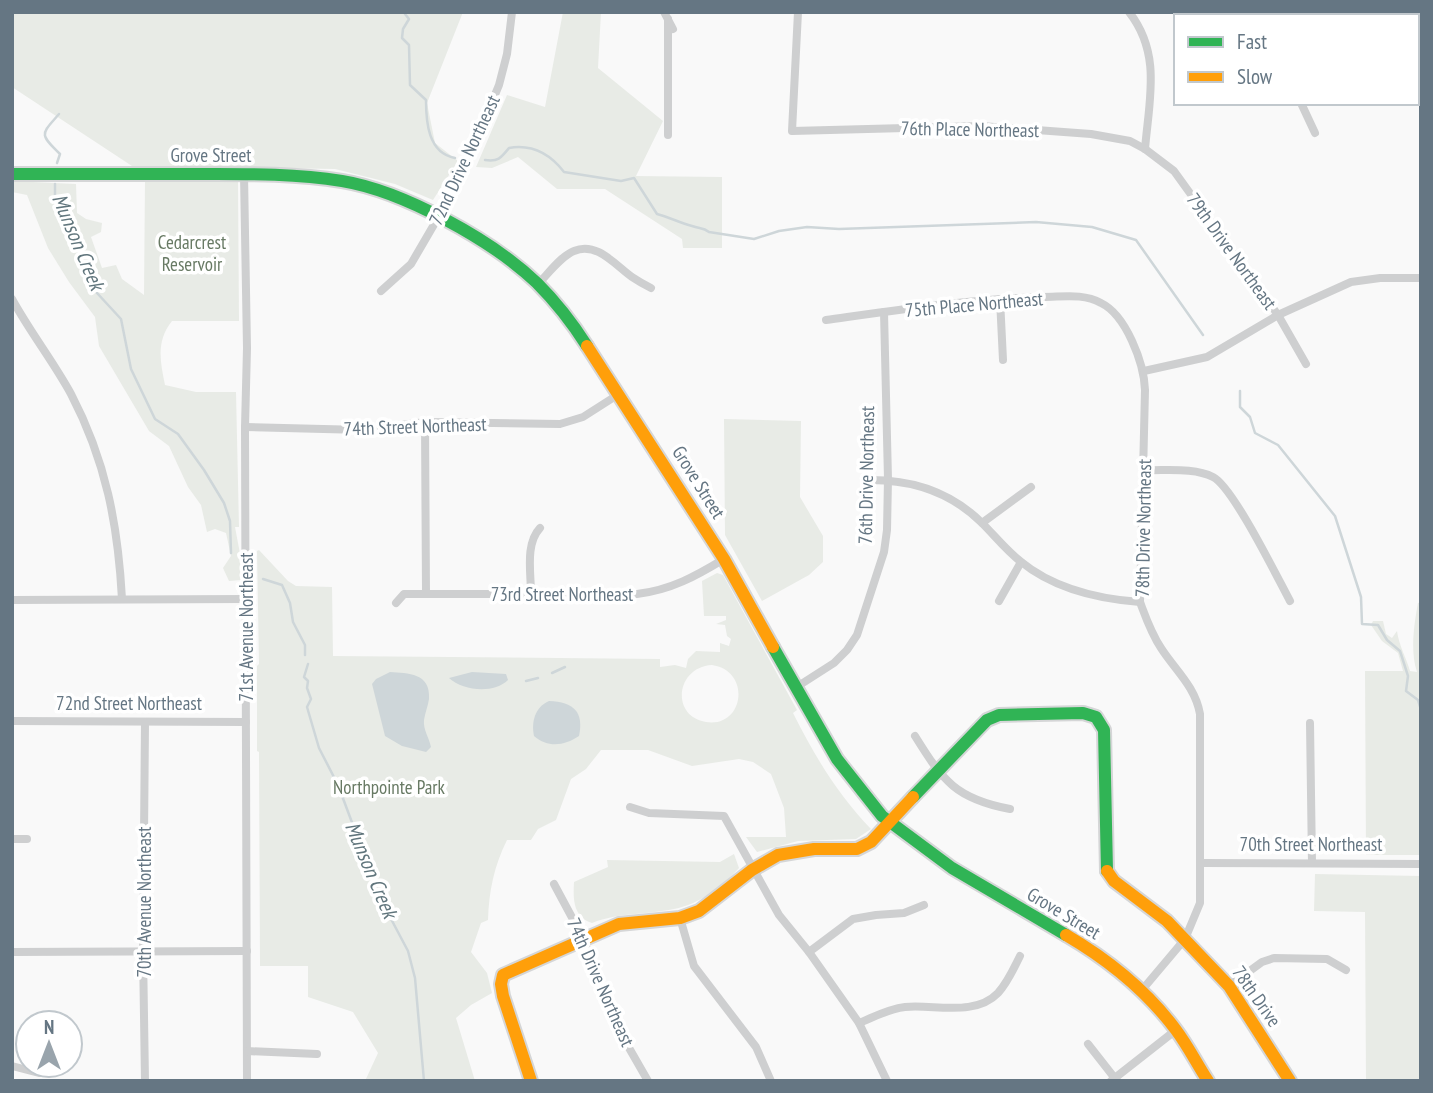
<svg xmlns="http://www.w3.org/2000/svg" width="1433" height="1093" font-family="'PT Sans Narrow',sans-serif">
  <style>
    .green { fill: #e8ebe6; fill-rule: evenodd }
    .water { fill: #ced6d9 }
    .lines { fill: none; stroke-linecap: round; stroke-linejoin: round }
    .stream { stroke: #ced6d9; stroke-width: 2.5 }
    .fast-casing { stroke: #d5d6d7; stroke-width: 16 }
    .slow-casing { stroke: #d5d6d7; stroke-width: 16 }
    .street { stroke: #cecfd0; stroke-width: 8 }
    .fast { stroke: #30b455; stroke-width: 12 }
    .slow { stroke: #ff9f0a; stroke-width: 12 }
    .labels { text-anchor: middle; stroke-width: 7; stroke-linejoin: round; paint-order: stroke }
    .street-label { font-size: 19px; fill: #657683; stroke: #fff }
    .park-label { font-size: 19px; fill: #687a64; stroke: #fff }
    .water-label { font-size: 21px; font-style: italic; fill: #60757c; stroke: #fff }
  </style>
  <rect width="100%" height="100%" fill="#f9f9f9"/>
  <g class="green">
    <path d="M12,12h451l-36,91 8,40 23,18 -25,39 -38,-16 -60,-15 -203,-3 -120,-79z"/>
    <path d="M563,12h38l-3,56 65,53 -27,55 86,1v71h-39l-1,-9 -77,-50h-48l-39,-32 -26,11 -16,-1 31,-72 38,12z"/>
    <path d="M238,179l1,142h-67c-16,20 -12,40 -7,64l31,7h40l3,135h-4l6,32v21l-12,1 -6,-13 8,-12 -5,-23 -11,-4 -8,3 -6,-27 -13,-18 -19,-41 -20,-15 -50,-85 -4,-29 -26,-35 -21,-34 -21,-53 -15,-3v-11l64,3 1,29 9,6 16,4 -1,9 -10,5 11,31 14,-3 6,14 22,16 1,-115z"/>
    <path d="M724,419l77,2 -1,76 23,39v26l-14,13 -47,26 -37,-66z"/>
    <path d="M259,550l29,31 8,5 36,1 1,69 327,3v8l15,-2 11,3 2,-9 8,-8 24,1v-9l9,3 2,-7 -4,-3 -2,-11 -9,-1 10,-4v-4h-22l-2,-35 15,-8 6,2 74,135 -4,3c21,42 45,82 78,116l-15,10 -58,2 -41,11 -11,-15h40l-2,-29 -13,-34 -18,-12 -14,-3 -47,7 -44,-16h-47l-15,19 -15,10 -15,41 -18,9 -7,11h-24c-13,26 -18,51 -19,80l-7,3 -10,29 16,21 5,20 -21,12 -15,13 19,63h-110l13,-28 -25,-41 -45,-15v-31h-48l-1,-214 -2,-1v-85l2,-2 -2,-113zM712,665c40,6 32,63 -6,57 -36,-6 -30,-55 6,-57z"/>
    <path d="M1421,602v253h-55l-1,-184h38l-5,-18 -16,-12 -11,-16 2,-4h10l3,13 6,4 5,-7c2,15 9,26 13,40l7,1c-7,-20 -3,-48 1,-69z"/>
    <path d="M734,854l5,14c-17,19 -39,36 -65,41 -28,6 -54,3 -82,14 -19,-6 -19,-24 -18,-41l34,-15 -1,-7 113,2z"/>
    <path d="M1315,874l106,2v205h-55l-1,-169 -51,-1z"/>
  </g>
  <g class="water">
    <path d="M390,672c18,1 41,1 39,27 -1,7 -4,14 -5,21 -1,10 5,17 7,27l-5,5 -24,-6 -17,-10 -13,-52 4,-5z"/>
    <path d="M472,672l34,2 2,6c-14,14 -45,11 -59,-2z"/>
    <path d="M549,701c25,1 35,11 30,35 -15,10 -31,12 -45,0 -3,-14 1,-29 15,-35z"/>
  </g>
  <g class="lines">
    <g class="stream">
      <path d="M406,12l-1,2 4,5 -6,10 -1,9 7,7 1,40 16,15c0,22 2,53 29,58"/>
      <path d="M485,160c13,2 16,-2 24,-12 23,-4 41,6 55,24l57,9 13,-3 23,36c12,3 23,9 35,12 8,3 11,1 17,6l45,7 25,-8 28,-4 32,2 197,-7 56,5 44,13 67,95"/>
      <path d="M57,163l3,-9c-22,-21 -18,-20 -1,-40"/>
      <path d="M55,184v14l42,95 24,26 10,50 24,50 23,15 26,36 20,33 6,18 1,32"/>
      <path d="M1240,391v16l10,10 5,16 23,12 57,71 26,81 1,27 16,1 9,15 13,11 8,25 -2,15 12,9 3,10"/>
      <path d="M263,579l19,6 8,18 3,19 12,23v10"/>
      <path d="M308,664l-4,13 4,4 -1,7 4,11 -4,8 12,41 19,37 43,115 27,51 7,27 9,103"/>
      <path d="M552,673l13,-6"/>
      <path d="M526,681l12,-3"/>
    </g>
    <g class="fast-casing">
      <g id="fast">
        <path d="M12,174c60,0 121,0 181,0 50,0 99,-1 149,7 61,10 150,59 195,102 19,19 36,41 50,63"/>
        <path d="M773,647l64,112 45,57 70,52 114,67"/>
        <path d="M913,797l74,-77 12,-5 84,-2 13,4 8,13 3,141"/>
      </g>
    </g>
    <g class="slow-casing">
      <g id="slow">
        <path d="M587,346l137,213 49,88"/>
        <path d="M1107,871l7,10 53,40 62,65 61,95"/>
        <path d="M1066,935c41,24 81,56 110,95 12,16 21,34 32,51"/>
        <path d="M531,1081l-28,-85 -2,-12 2,-9 116,-51 61,-6 19,-7 53,-41 26,-15 36,-6h43l14,-7 42,-45"/>
      </g>
    </g>
    <g class="street">
      <path d="M664,12l9,17"/>
      <path d="M798,12l-6,119 189,-5 110,8 39,7 15,8 29,22 104,144 28,49"/>
      <path d="M1129,12c33,42 20,88 16,137"/>
      <path d="M1306,16l2,-4"/>
      <path d="M668,19v116"/>
      <path d="M1301,103l14,30"/>
      <path d="M244,174l3,174 -2,79 2,654"/>
      <path d="M538,284c10,-10 23,-28 36,-33 23,-10 42,15 58,26 6,4 13,8 19,11"/>
      <path d="M381,291l30,-27 28,-48 41,-85 19,-46 8,-31 5,-42"/>
      <path d="M12,299c18,33 41,62 59,95 35,67 47,131 51,205"/>
      <path d="M1000,299l3,61"/>
      <path d="M826,320c72,-10 144,-21 217,-23 20,0 40,-4 58,6 25,12 43,60 44,87l-5,212c6,16 11,31 21,46 14,22 34,38 39,66v189l-15,36 -43,51"/>
      <path d="M1144,371l63,-14 71,-42 73,-33 29,-4h41"/>
      <path d="M425,422l1,171"/>
      <path d="M245,427l118,3 62,-8 135,2 23,-7 36,-23"/>
      <path d="M1143,470c22,1 51,-3 70,7 20,10 64,100 77,124"/>
      <path d="M866,480c45,-1 84,11 116,43 13,13 24,27 38,38 34,28 78,38 120,41"/>
      <path d="M982,523l49,-36"/>
      <path d="M531,594c0,-21 -6,-50 9,-66"/>
      <path d="M12,600l234,-1"/>
      <path d="M999,601l22,-39"/>
      <path d="M396,603l8,-9h233c34,-4 59,-18 87,-35"/>
      <path d="M795,688l39,-25 13,-13 10,-15 27,-83 3,-22 1,-51 -4,-167"/>
      <path d="M12,721l234,1"/>
      <path d="M1310,723l2,140"/>
      <path d="M915,736c28,45 41,63 95,73"/>
      <path d="M630,807l19,6 75,3 55,99 30,37 50,71 28,58"/>
      <path d="M12,839h15"/>
      <path d="M1202,863l219,1"/>
      <path d="M554,884l29,54 30,82 35,61"/>
      <path d="M680,918l14,48 62,81 15,34"/>
      <path d="M12,952l235,-1"/>
      <path d="M809,952l44,-33 23,-4 28,-2 20,-8"/>
      <path d="M1229,986l33,-24 12,-4 53,1 19,11"/>
      <path d="M859,1023c15,-6 29,-14 46,-16 29,-3 70,10 93,-14 10,-11 16,-25 22,-37"/>
      <path d="M1088,1044l29,37"/>
      <path d="M247,1051l70,3"/>
      <path d="M12,1066l27,7"/>
      <path d="M145,1081l-2,-130 2,-228"/>
      <path d="M1111,1081l65,-51"/>
    </g>
    <use href="#fast" class="fast"/>
    <use href="#slow" class="slow"/>
  </g>
  <g class="labels">
    <g class="street-label">
      <text transform="translate(970 129) rotate(1)" y="7">76th Place Northeast</text>
      <text x="211" y="162">Grove Street</text>
      <text transform="translate(464 160) rotate(-65)" y="7">72nd Drive Northeast</text>
      <text transform="translate(1232 251) rotate(54)" y="7">79th Drive Northeast</text>
      <text transform="translate(974 304) rotate(-5)" y="7">75th Place Northeast</text>
      <text transform="translate(415 426) rotate(-2)" y="7">74th Street Northeast</text>
      <text transform="translate(866 475) rotate(-89)" y="7">76th Drive Northeast</text>
      <text transform="translate(699 482) rotate(58)" y="7">Grove Street</text>
      <text transform="translate(1143 528) rotate(-89)" y="7">78th Drive Northeast</text>
      <text x="562" y="601">73rd Street Northeast</text>
      <text transform="translate(246 627) rotate(-90)" y="7">71st Avenue Northeast</text>
      <text x="129" y="710">72nd Street Northeast</text>
      <text x="1311" y="851">70th Street Northeast</text>
      <text transform="translate(144 902) rotate(-90)" y="7">70th Avenue Northeast</text>
      <text transform="translate(1064 913) rotate(31)" y="7">Grove Street</text>
      <text transform="translate(601 982) rotate(66)" y="7">74th Drive Northeast</text>
      <text transform="translate(1257 996) rotate(55)" y="7">78th Drive</text>
    </g>
    <g class="park-label">
      <text x="192" y="249">Cedarcrest<tspan x="192" dy="22">Reservoir</tspan></text>
      <text x="389" y="794">Northpointe Park</text>
    </g>
    <g class="water-label">
      <text transform="translate(78 242) rotate(67)" y="7">Munson Creek</text>
      <text transform="translate(371 870) rotate(67)" y="7">Munson Creek</text>
    </g>
  </g>
  <rect width="1433" height="1093" fill="none" stroke="#657683" stroke-width="28"/>
  <rect x="1174" y="14" width="245" height="91" fill="#ffffff" stroke="#c1c8cd" stroke-width="2"/>
  <rect x="1188" y="37" width="35" height="10" fill="#30b455" stroke="#c1c8cd" stroke-width="2"/>
  <text x="1237" y="49" font-size="21" fill="#657683">Fast</text>
  <rect x="1188" y="72" width="35" height="10" fill="#ff9f0a" stroke="#c1c8cd" stroke-width="2"/>
  <text x="1237" y="84" font-size="21" fill="#657683">Slow</text>
  <g transform="translate(49 1044)"><circle r="33" fill="#ffffff" stroke="#c1c8cd" stroke-width="2"/>
  <path d="M0-5L12 26L0 18L-12 26Z" fill="#99a4ac"/>
  <text y="-10" font-size="19" font-weight="bold" text-anchor="middle" fill="#657683">N</text>
  </g>
</svg>
